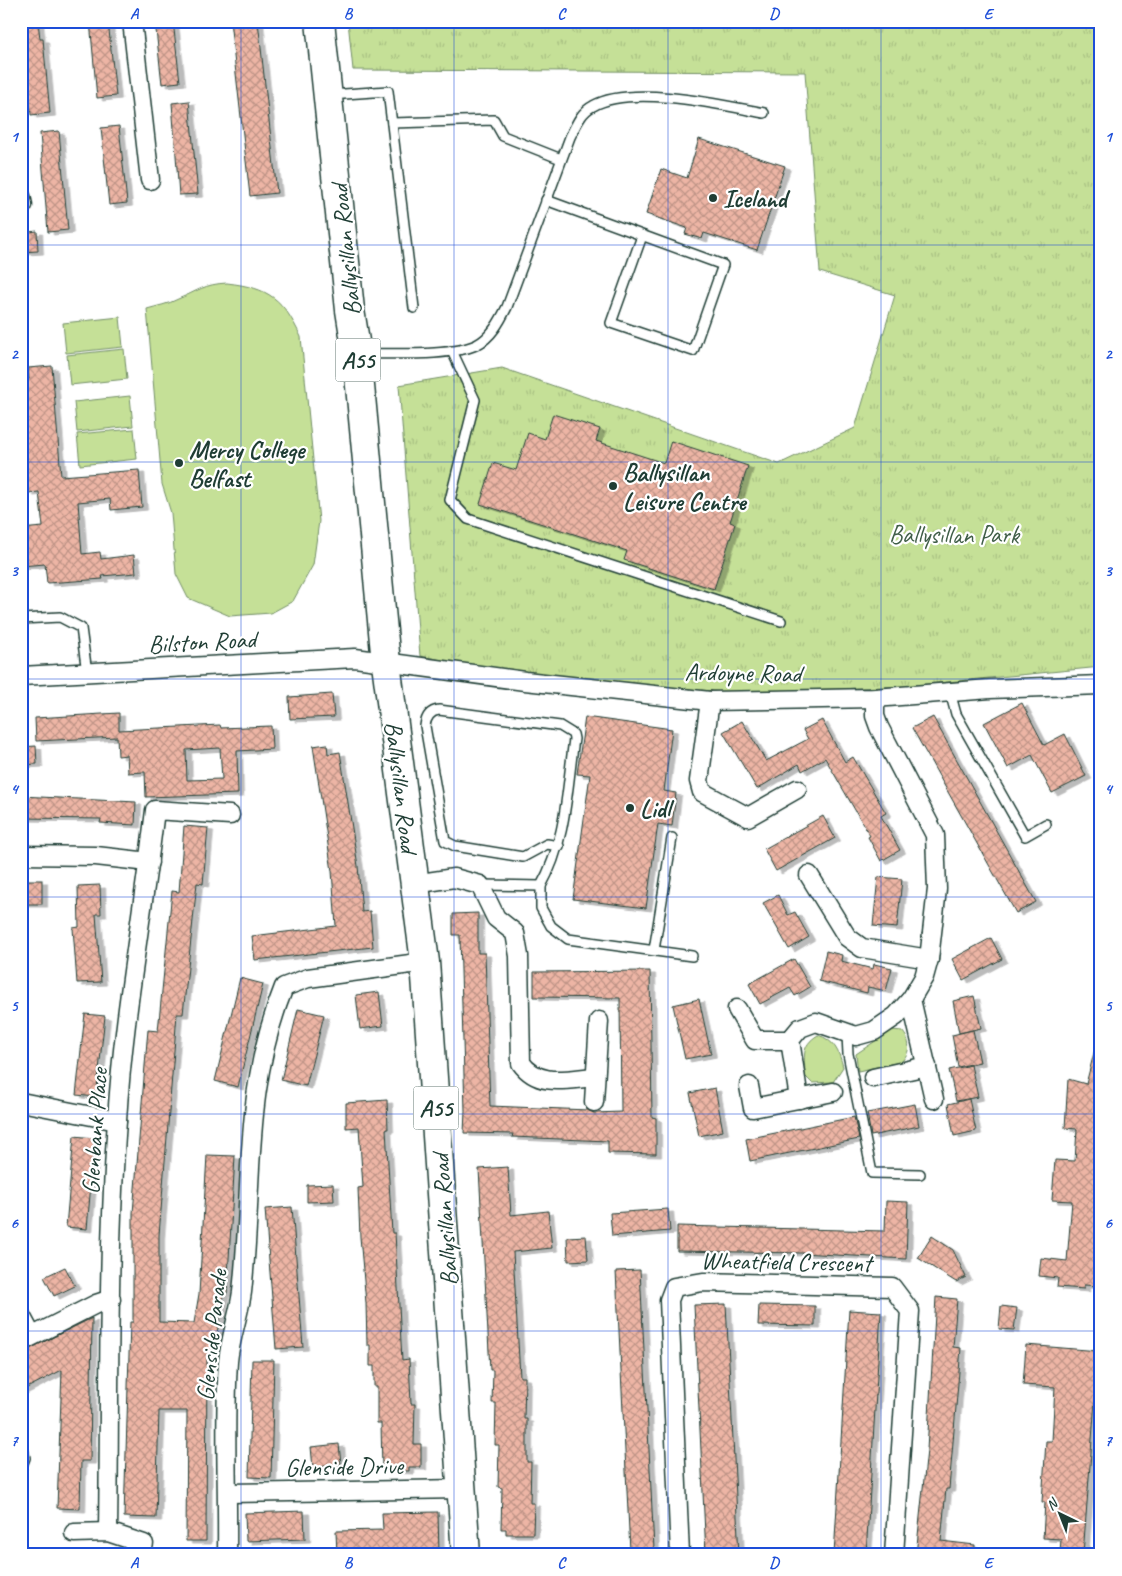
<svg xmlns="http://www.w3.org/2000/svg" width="1122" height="1576" font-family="Caveat,sans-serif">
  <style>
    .grass { fill: #c5e097; stroke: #728e66 }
    .park { fill: url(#park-tufts); stroke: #728e66 }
    .building { fill: url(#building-cross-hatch); stroke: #1f3d34; fill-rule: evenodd; filter: url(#shadow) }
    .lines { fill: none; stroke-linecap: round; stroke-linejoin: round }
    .lane-casing { stroke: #1f3d34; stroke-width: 12 }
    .street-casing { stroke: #1f3d34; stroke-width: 21 }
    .highway-casing { stroke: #1f3d34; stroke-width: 31 }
    .lane { stroke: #fff; stroke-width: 9 }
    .street { stroke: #fff; stroke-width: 18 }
    .highway { stroke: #fff; stroke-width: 28 }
    .grid { fill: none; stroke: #1d4ed8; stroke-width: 1; stroke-opacity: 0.55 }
    .poi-dot { fill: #1f3d34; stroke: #fff; stroke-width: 2 }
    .labels { text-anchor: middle; stroke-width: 4.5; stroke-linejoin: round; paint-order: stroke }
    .shield { fill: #fff; stroke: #627771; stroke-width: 1 }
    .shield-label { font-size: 24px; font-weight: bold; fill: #1f3d34 }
    .poi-label { font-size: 25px; font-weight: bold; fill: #1f3d34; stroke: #fff; text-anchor: start }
    .street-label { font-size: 25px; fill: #1f3d34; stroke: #fff }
    .park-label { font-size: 25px; fill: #405e48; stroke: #fff }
    .neatline { fill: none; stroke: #1d4ed8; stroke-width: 2 }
    .grid-label { font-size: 16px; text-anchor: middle; font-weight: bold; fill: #1d4ed8 }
  </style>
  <defs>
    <pattern id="park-tufts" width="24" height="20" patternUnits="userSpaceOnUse" patternTransform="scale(1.25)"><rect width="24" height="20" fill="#c5e097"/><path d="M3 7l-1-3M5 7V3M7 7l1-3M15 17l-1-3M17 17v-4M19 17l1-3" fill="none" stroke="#a9c183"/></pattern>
    <pattern id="building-cross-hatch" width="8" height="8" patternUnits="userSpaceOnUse" patternTransform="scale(1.25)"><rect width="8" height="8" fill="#edb5a5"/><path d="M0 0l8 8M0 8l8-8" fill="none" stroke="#bf9487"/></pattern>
    <filter id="shadow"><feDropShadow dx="5.5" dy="3" stdDeviation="0" flood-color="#0004"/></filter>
  </defs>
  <rect width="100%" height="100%" fill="#fff"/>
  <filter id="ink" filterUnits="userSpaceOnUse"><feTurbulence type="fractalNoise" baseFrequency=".02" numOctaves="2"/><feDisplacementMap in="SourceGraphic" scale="10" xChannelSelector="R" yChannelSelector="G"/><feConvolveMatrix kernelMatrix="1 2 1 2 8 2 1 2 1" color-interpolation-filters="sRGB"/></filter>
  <g filter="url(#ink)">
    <g class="grass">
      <path d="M227,283c43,5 56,16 74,54l18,184 -6,44 -20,36 -22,12 -41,3 -42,-18 -12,-24 -5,-61 -9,-29 -15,-175c10,-3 22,-5 31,-10 20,-8 26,-15 49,-16z"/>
      <path d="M120,317l3,30 -57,6 -3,-30z"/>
      <path d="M124,349l3,30 -57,6 -3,-30z"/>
      <path d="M130,396l3,30 -56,6 -3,-30z"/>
      <path d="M134,429l3,30 -57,6 -3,-31z"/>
      <path d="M892,1030l10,1c9,10 9,21 -1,31l-43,9 -2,-17z"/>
      <path d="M818,1035c16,5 21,16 25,32l-10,15 -21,1 -7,-7c0,-19 -5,-30 13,-41z"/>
    </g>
    <path class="park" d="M348,21h753v646l-194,19 -171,7 -210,-18 -106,-19 -21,-271 103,-17 277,96 76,-36 40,-133 -75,-23 -15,-200 -452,-2z"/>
    <g class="building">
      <path d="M22,21h16l2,18h3l7,74 -19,2z"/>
      <path d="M90,21h18l8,75 -19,2z"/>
      <path d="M155,21h18l7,61 -18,2z"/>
      <path d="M230,21h28l19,172 -27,3z"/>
      <path d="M189,101l9,93 -19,1 -7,-92z"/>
      <path d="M119,126l8,77 -18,2 -8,-77z"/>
      <path d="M59,131l9,99 -20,2 -8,-99z"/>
      <path d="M699,139l86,27 -28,84 -53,-17 -2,6 -17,-5 2,-6 -41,-14 15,-45 26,9z"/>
      <path d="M37,231l1,20 -17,1v-19z"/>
      <path d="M52,366l9,110 78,-6 3,37 -31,3 -1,-11 -32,3 4,52 18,-2 1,7 33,-4 2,18 -34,3 1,3 -56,4 -2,-19 -24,2v-37l22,-2 -4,-35 -11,1 -7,-72v-41l8,-1 -1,-11z"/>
      <path d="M553,414l47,15 -4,12 68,22 7,-22 77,25 -18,56 5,2 -21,65 -90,-29 3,-9 -147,-47 13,-41 23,7 12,-37 17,6z"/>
      <path d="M332,694l2,23 -44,2 -1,-22z"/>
      <path d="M1022,703l22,42 21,-11 21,42 -34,17 -20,-38 -24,13 -24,-45z"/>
      <path d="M119,713v17l101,-5 1,3 50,-2 1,23 -35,2 1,43 -92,3 -1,-25 -17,1 -1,-18 -9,1 -1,-19 -81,4 -1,-23zM220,748l2,31 -35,1 -1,-30z"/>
      <path d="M585,717l87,12 -8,62 12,2 -4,33 -14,-2 -12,84 -73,-9 17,-124 -13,-1z"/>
      <path d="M933,717l103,185 -20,11 -104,-185z"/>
      <path d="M822,720l23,42 8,-5 33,56 -5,3 19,34 -19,11 -13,-24 2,-1 -45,-78 -23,13 -3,-7 -42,25 -34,-57 19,-11 24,40 42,-22 -5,-9z"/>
      <path d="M327,744l1,10 12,-2 18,114 4,46 8,-1 3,36 -118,13 -3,-24 84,-10 -4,-55 -19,-125z"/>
      <path d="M36,746l1,18 -16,1v-18z"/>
      <path d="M21,796l115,6 -1,23 -35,-2 1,-4 -80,-1z"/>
      <path d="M823,816l12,22 -59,33 -12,-22z"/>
      <path d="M184,826l24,2 -5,56 -6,-1 -14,131h-6l-18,221v87l35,1 5,-29 8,-139 28,1 -8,137h-3l-11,63h-6l-1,185h-20l1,-130h-28l-3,107 -32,-1 6,-195h3v-109l14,-172 1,-11 10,1 14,-140 7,1z"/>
      <path d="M878,877l24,2 -5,49 -24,-2z"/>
      <rect x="21" y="880" width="21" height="24"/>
      <path d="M100,885l1,29h-5l5,68 -24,1 -4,-55 6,-1 -1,-41z"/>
      <path d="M778,895l10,20 7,-3 14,25 -20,12 -26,-46z"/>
      <path d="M478,913v40h7l5,153 98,4 6,3 27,-1 -1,-114 -86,-1v-25l116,-1 2,146 4,1v36l-48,-1v-12l-96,-4 1,-3 -49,-1 1,-22 -5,-176h-7v-21z"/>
      <path d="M991,938l11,21 -39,21 -11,-21z"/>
      <path d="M826,951l16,4 -1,6 32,8 1,-5 18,4 -6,23 -18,-4 -1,6 -48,-12z"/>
      <path d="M794,959l16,28 -15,9 -5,-8 -30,16 -11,-20z"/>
      <path d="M240,978l23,6 -25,103 -23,-6z"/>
      <path d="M379,992l4,34 -23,3 -4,-34z"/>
      <path d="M974,996l7,32 -22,5 -6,-32z"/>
      <path d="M699,999l12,55 -26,5 -12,-54z"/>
      <path d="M298,1009l26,6 -18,71 -25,-6z"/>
      <path d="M85,1014l20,2 -9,81 -20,-2z"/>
      <path d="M973,1030l7,32 -22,5 -6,-32z"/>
      <path d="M1096,1045h5v86l-3,44h3v100l-2,11 -15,-1v4l-27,-2 1,-9 -19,-2 2,-18 26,3 5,-60 -20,-1 3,-40 20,1 2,-32 -12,-1 3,-49 18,5z"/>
      <path d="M971,1065l7,32 -22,4 -7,-31z"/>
      <path d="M715,1088l8,43 -24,5 -9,-43z"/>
      <path d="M969,1099l7,32 -22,5 -6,-32z"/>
      <path d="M387,1100l1,29h-2l6,104h3l7,127 7,-1 2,45h4l-1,40h7v23h-12v4l-27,-1 -1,-47h-4v-36h-3v-21h-4v-21h-3l-1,-42 -6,-66 -2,-49 5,-1 -4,-60 -13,1v-25z"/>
      <path d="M915,1104l4,22 -48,10 -4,-23z"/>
      <path d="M854,1117l5,22 -109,22 -4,-22z"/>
      <path d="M74,1136l21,2 -8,91 -21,-2z"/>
      <path d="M508,1167l3,48 37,-4 4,37 -39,4 7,125h5l-1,42h3v43h4l-1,41h4l-1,31h-27v-5h-5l1,-41 -4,-1 1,-42h-4l1,-42h-4l1,-33h-3l-11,-201z"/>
      <path d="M333,1184l1,17 -27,1v-17z"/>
      <path d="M886,1201l22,1 -2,57 -105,-6 -124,-2v-25l208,5z"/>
      <path d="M292,1207l11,140 -27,2 -11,-140z"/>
      <path d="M668,1209l2,22 -58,5 -2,-23z"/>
      <path d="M586,1236l2,24 -20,1 -1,-24z"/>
      <path d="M932,1236l21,14 13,27 -10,5 -38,-24z"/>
      <path d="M65,1267l10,19 -21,10 -10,-19z"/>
      <path d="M640,1270l14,279 -24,2 -14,-280z"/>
      <path d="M936,1297l21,2 -4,48 8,1 -12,141h-3l-5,52 34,4v10h-59l11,-105z"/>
      <path d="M726,1304l13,251h-33l-12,-250z"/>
      <path d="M759,1305l56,1v20l-57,-1z"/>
      <path d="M1001,1306l16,2 -3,22 -15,-1z"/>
      <path d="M849,1310l32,2 -15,243h-32z"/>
      <path d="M92,1318l-2,143h-9l-1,48 -23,-1 5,-138 -41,21v-38z"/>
      <path d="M1026,1345l73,6 -16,203 -23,-1 1,-14 -18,-1 2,-36h-3l4,-61h6l3,-54 -32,-2z"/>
      <path d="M252,1360h22l-3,118 -22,-1z"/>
      <path d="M339,1444l2,20 -28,4 -2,-21z"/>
      <path d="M304,1511l1,28 -59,2 -1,-28z"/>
      <path d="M438,1512l1,43h-102l-1,-24 47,-1 -1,-17z"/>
    </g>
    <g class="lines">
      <g class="lane-casing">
        <g id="lane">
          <path d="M330,95l58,-4 26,217"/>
          <path d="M392,123l102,-3 9,16 58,23"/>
          <path d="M546,200l177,65 -30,86 -82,-28 31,-87"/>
          <path d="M452,351l23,49 -25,100 18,19 313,102"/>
          <path d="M360,354c30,-1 89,3 116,-9 15,-7 24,-24 31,-38l63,-170c6,-12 11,-25 23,-31 38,-22 129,-1 171,7"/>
          <path d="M21,619l39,-2 21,11 6,45"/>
          <path d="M950,692l6,22 69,122 21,-12"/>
          <path d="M480,885l61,1c25,-44 26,-97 33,-147l-1,-5 -13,-8 -121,-16c-9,1 -13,7 -14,16l20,115 10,5 68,11 24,-13 12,2"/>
          <path d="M541,886v22l10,18 17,13 124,17"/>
          <path d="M654,950l18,-112"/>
          <path d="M847,1035l1,19 24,119 48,1"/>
          <path d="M21,1306l15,28"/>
          <path d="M21,1440l4,18 -4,10"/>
        </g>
      </g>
      <g class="street-casing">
        <g id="street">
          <path d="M132,21l18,159"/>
          <path d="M21,196l2,9"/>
          <path d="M21,676l334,-18 170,23 185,20 165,-3 115,-9 111,-4"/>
          <path d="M710,701l-11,80 3,11 46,25 49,-28"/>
          <path d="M21,855l75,1 53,6"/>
          <path d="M809,875l38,62 15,11 67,11"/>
          <path d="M414,884l40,-6 26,7 16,33 19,15 4,23 2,107c18,25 46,16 74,14"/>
          <path d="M911,999l23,100"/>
          <path d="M737,1009l18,31h35"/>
          <path d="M873,1078l54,-12"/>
          <path d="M749,1086l4,22 80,-16"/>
          <path d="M799,1099l-9,-59 10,-12 16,-6 40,14 18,-5 22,-15 15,-17 13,-22 5,-18 8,-70 -2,-54 -56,-108 -4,-11v-18"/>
          <path d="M21,1102l96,19"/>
          <path d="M594,1102l5,-81"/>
          <path d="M21,1342l75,-38 15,-5"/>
          <path d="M228,1493l233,-4"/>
          <path d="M108,1532c2,-136 -1,-274 9,-411 6,-104 26,-207 38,-311l75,5"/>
          <path d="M74,1533l34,-1 36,12"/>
          <path d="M227,1555c1,-64 -3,-130 1,-193 2,-24 11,-47 14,-70 12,-108 0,-201 42,-305l24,-9 117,-16"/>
          <path d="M680,1555l-11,-255 5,-13 29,-5 189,5 18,24 -16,244"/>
        </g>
      </g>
      <g class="highway-casing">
        <path id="highway" d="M320,21l30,289 7,44 29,309 39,299 41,593"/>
      </g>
      <use href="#lane" class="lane"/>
      <use href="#street" class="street"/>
      <use href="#highway" class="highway"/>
    </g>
  </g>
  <path class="grid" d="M241,21v1534M454,21v1534M668,21v1534M881,21v1534M21,245h1080M21,462h1080M21,679h1080M21,897h1080M21,1114h1080M21,1331h1080"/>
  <g class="poi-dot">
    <circle cx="713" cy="198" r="5"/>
    <circle cx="179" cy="463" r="5"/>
    <circle cx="613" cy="486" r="5"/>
    <circle cx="630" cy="808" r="5"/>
  </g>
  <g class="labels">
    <g class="shield">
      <rect x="335.5" y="338.5" width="45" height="43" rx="4"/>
      <rect x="413.5" y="1086.5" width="45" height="43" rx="4"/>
    </g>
    <g class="shield-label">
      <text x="358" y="368">A55</text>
      <text x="436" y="1116">A55</text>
    </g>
    <g class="poi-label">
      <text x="723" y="207">Iceland</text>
      <text x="189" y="458">Mercy College<tspan x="189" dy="29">Belfast</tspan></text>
      <text x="623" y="481">Ballysillan<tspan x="623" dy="29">Leisure Centre</tspan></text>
      <text x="640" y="817">Lidl</text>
    </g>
    <g class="street-label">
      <text transform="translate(345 250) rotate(-96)" y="9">Ballysillan Road</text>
      <text transform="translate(202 641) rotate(-3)" y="9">Bilston Road</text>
      <text transform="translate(743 672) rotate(1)" y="9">Ardoyne Road</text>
      <text transform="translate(402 787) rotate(83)" y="9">Ballysillan Road</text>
      <text transform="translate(94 1131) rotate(-86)" y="9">Glenbank Place</text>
      <text transform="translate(444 1220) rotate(-94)" y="9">Ballysillan Road</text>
      <text transform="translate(786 1261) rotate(1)" y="9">Wheatfield Crescent</text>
      <text transform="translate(211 1335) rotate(-84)" y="9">Glenside Parade</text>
      <text transform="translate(344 1466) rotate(-1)" y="9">Glenside Drive</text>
    </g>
    <g class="park-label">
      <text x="954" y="543">Ballysillan Park</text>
    </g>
  </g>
  <rect width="1122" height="1576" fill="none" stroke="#fff" stroke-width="55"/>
  <g transform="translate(1060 1514) rotate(317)" stroke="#ffffff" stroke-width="4" paint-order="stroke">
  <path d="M0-4L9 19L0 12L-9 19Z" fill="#1f3d34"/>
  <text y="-8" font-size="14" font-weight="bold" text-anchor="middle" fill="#1f3d34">N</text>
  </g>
  <rect x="28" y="28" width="1066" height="1520" class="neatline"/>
  <g class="grid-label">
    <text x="134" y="19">A</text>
    <text x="348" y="19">B</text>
    <text x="561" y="19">C</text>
    <text x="774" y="19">D</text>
    <text x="988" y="19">E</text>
    <text x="14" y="142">1</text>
    <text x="1108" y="142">1</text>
    <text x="14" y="359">2</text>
    <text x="1108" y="359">2</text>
    <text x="14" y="576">3</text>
    <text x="1108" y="576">3</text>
    <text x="14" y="794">4</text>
    <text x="1108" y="794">4</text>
    <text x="14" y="1011">5</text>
    <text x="1108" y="1011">5</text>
    <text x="14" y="1228">6</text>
    <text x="1108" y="1228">6</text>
    <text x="14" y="1446">7</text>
    <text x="1108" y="1446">7</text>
    <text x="134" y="1568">A</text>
    <text x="348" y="1568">B</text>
    <text x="561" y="1568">C</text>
    <text x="774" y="1568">D</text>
    <text x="988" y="1568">E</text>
  </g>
</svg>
